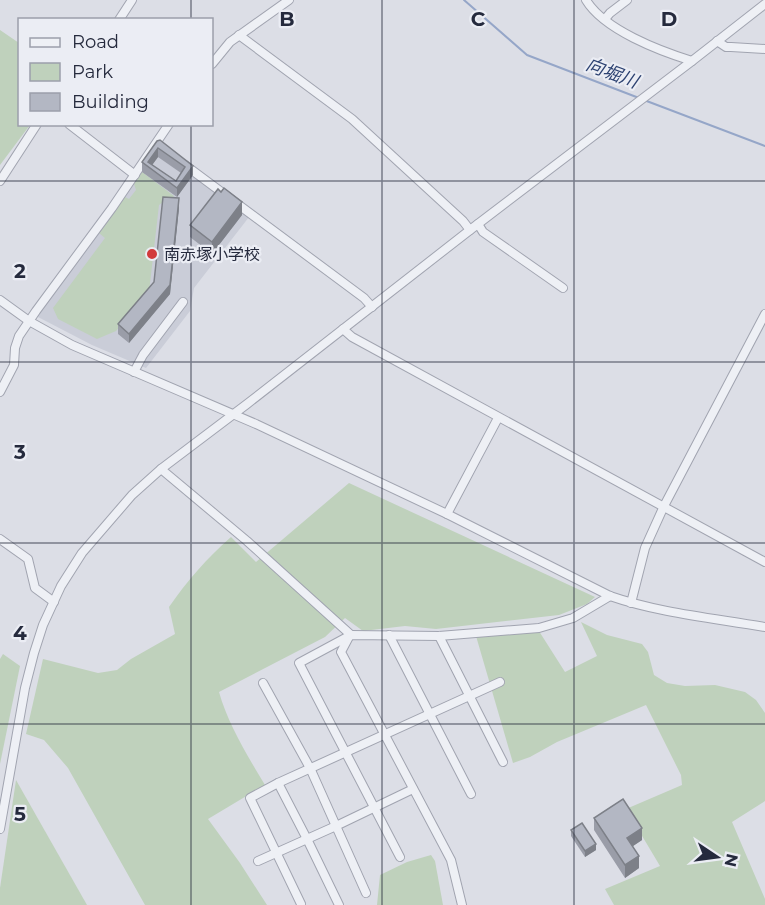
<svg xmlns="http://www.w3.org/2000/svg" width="765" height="905" font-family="Montserrat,'Noto Sans JP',sans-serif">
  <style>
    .built { fill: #cacdd8 }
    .green { fill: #bfd1bc }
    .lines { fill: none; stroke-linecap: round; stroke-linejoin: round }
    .stream { stroke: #95a6c8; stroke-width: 2 }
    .minor-casing { stroke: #a1a4b0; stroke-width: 10 }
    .minor { stroke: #eef0f5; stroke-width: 8 }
    .wall { fill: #9a9da8; fill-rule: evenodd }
    .shaded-wall { fill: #7d8088 }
    .building { fill: #b3b7c3; stroke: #7d8088; stroke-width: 1.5; fill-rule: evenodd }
    .grid { fill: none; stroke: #252a3d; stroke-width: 1.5; stroke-opacity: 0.55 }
    .poi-dot { fill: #d23a3c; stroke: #ebedf4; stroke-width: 2 }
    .labels { text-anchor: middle; stroke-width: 4.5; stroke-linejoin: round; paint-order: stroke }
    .poi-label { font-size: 16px; fill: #252a3d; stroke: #ebedf4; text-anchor: start }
    .water-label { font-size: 18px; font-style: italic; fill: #2e4372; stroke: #ebedf4 }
    .grid-label { font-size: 20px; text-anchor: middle; font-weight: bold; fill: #252a3d; stroke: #ebedf4; stroke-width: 4.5; stroke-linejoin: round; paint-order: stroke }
  </style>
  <rect width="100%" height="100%" fill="#dcdee6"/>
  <path class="built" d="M157,150l92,67 -55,71 -4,23 -44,57 -54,-23 -54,-28v-4l76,-101z"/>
  <g class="green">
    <path d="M0,30l19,13 1,81 10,1 -30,40z"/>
    <path d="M142,172l32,24 -5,7 -6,-1 -4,3 -10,87 -33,39 -19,8 -39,-20 -5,-11 52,-70 -6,-5 26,-36 4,2 7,-9 -2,-6z"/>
    <path d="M349,483l246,114 -8,7 -28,11 -123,14 -31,-3 -42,5 -18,-13 -20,19 -106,55c9,32 29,65 46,93l-57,34 32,44 27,42h-122l-77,-137 -24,-28 -18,-6 17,-75 55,14 19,-3 14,-11 44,-25 -6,-27c18,-26 38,-49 62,-70l25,25z"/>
    <path d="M581,622l26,13 35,9 6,8 6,23 13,8 18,3 30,-1 30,7 11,8 9,13v88l-33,21 33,77v6h-151l-9,-16 55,-23 -34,-57 56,-24 -1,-10 -35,-70 -89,37 -27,15 -17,6 -37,-127 61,-8 28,44 32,-16z"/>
    <path d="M3,654l17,12 -20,98v-105z"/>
    <path d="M16,780l71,125h-87v-17z"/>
    <path d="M431,855l4,6 8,44h-66l3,-30 27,-13z"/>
  </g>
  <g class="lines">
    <g class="stream">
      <path d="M464,0l63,55 112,43"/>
      <path d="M644,100l121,46"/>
    </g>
    <g class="minor-casing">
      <g id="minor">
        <path d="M586,0c18,30 74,51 106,61"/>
        <path d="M605,19l5,-6 17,-13"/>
        <path d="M119,20l13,-20"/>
        <path d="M239,35l113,84 111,102 7,9"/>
        <path d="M717,41l9,6h5l34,2"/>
        <path d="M212,64l18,-22 59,-42"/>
        <path d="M69,124l66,51"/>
        <path d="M185,165l179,133 8,9"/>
        <path d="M0,181l37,-57"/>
        <path d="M478,224l5,8 80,56"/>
        <path d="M0,300l29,21 43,24 184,79 191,90 163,82c49,17 103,22 155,31"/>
        <path d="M343,329l9,8 413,225"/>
        <path d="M134,372l9,-17 40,-53"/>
        <path d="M0,392l14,-27 1,-17 4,-12 17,-25 76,-103 57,-84"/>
        <path d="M161,469l86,72 104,94"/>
        <path d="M447,514l51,-96"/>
        <path d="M0,539l28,20 7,29 19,14"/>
        <path d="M631,603l14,-55 19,-42 101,-192"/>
        <path d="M350,635l-9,17 110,208 11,45"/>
        <path d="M389,635l82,159"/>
        <path d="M439,636l64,126"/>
        <path d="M263,683l47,85 56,125"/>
        <path d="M278,783l29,56 32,66"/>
        <path d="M0,829l25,-141 9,-35 9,-28 18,-39 21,-33 50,-58 29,-26 86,-65 223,-174 222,-169 73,-57"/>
        <path d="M400,857l-101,-194 52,-28 88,1 100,-8 34,-10 37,-22"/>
        <path d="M258,861l78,-35 77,-37"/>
        <path d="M301,904l-51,-106 28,-15 222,-101"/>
      </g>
    </g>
    <use href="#minor" class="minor"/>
  </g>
  <g class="wall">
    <path d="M157,141l36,34 -16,22 -35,-25v-10zM158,157l23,16 -5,8 -24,-16z"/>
    <path d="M179,208l-9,86 -41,49 -11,-9v-10l36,-42z"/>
    <path d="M242,215l-30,39 -22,-17v-12z"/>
    <path d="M594,818l48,22 -9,6 6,22 -14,10 -31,-48z"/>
    <path d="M571,830l25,20 -11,7 -14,-21z"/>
  </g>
  <g class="shaded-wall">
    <path d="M158,148v9l-8,11 -2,-6z"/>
    <path d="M193,166v9l-16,22v-9z"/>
    <path d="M179,198v10l-9,86 -41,49v-9l41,-49z"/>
    <path d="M242,202v13l-30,39v-12z"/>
    <path d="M642,828v12l-15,10v-12z"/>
    <path d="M596,844v6l-11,7v-6z"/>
    <path d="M639,856v12l-14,10v-13z"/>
  </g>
  <g class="building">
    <path d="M160,140l33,26 -16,22 -35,-26 15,-21zM158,148l27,19 -9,14 -28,-19z"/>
    <path d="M224,188l18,14 -30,40 -22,-17 28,-36 3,3z"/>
    <path d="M163,197l16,1 -9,87 -41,49 -11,-10 36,-42z"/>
    <path d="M623,799l19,29 -15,10 12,18 -14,9 -31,-47z"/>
    <path d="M582,823l14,21 -11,7 -14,-21z"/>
  </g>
  <path class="grid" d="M191,0v20M382,0v905M574,0v905M191,124v781M0,181h765M0,362h765M0,543h765M0,724h765"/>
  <circle class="poi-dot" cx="152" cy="254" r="6"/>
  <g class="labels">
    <g class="poi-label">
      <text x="164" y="260">南赤塚小学校</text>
    </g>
    <g class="water-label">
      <text transform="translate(612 73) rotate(21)" y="6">向堀川</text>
    </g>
  </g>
  <g class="grid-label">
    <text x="287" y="26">B</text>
    <text x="478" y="26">C</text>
    <text x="669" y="26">D</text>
    <text x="20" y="278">2</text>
    <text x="20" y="459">3</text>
    <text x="20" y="640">4</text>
    <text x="20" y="821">5</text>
  </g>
  <rect x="18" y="18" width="195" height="108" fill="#ebedf4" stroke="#9c9fab" stroke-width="1.5"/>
  <rect x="30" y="38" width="30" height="9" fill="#eef0f5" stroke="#9c9fab" stroke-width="1.5"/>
  <text x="72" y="48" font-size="18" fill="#252a3d">Road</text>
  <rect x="30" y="63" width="30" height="18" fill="#bfd1bc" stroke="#9c9fab" stroke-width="1.5"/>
  <text x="72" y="78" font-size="18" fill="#252a3d">Park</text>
  <rect x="30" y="93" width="30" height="18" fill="#b3b7c3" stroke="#9c9fab" stroke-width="1.5"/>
  <text x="72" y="108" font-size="18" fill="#252a3d">Building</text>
  <g transform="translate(717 857) rotate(103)" stroke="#ebedf4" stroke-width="4.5" paint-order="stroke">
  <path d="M0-4.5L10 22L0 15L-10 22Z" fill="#252a3d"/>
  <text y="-9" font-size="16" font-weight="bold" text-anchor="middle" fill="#252a3d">N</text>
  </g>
</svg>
